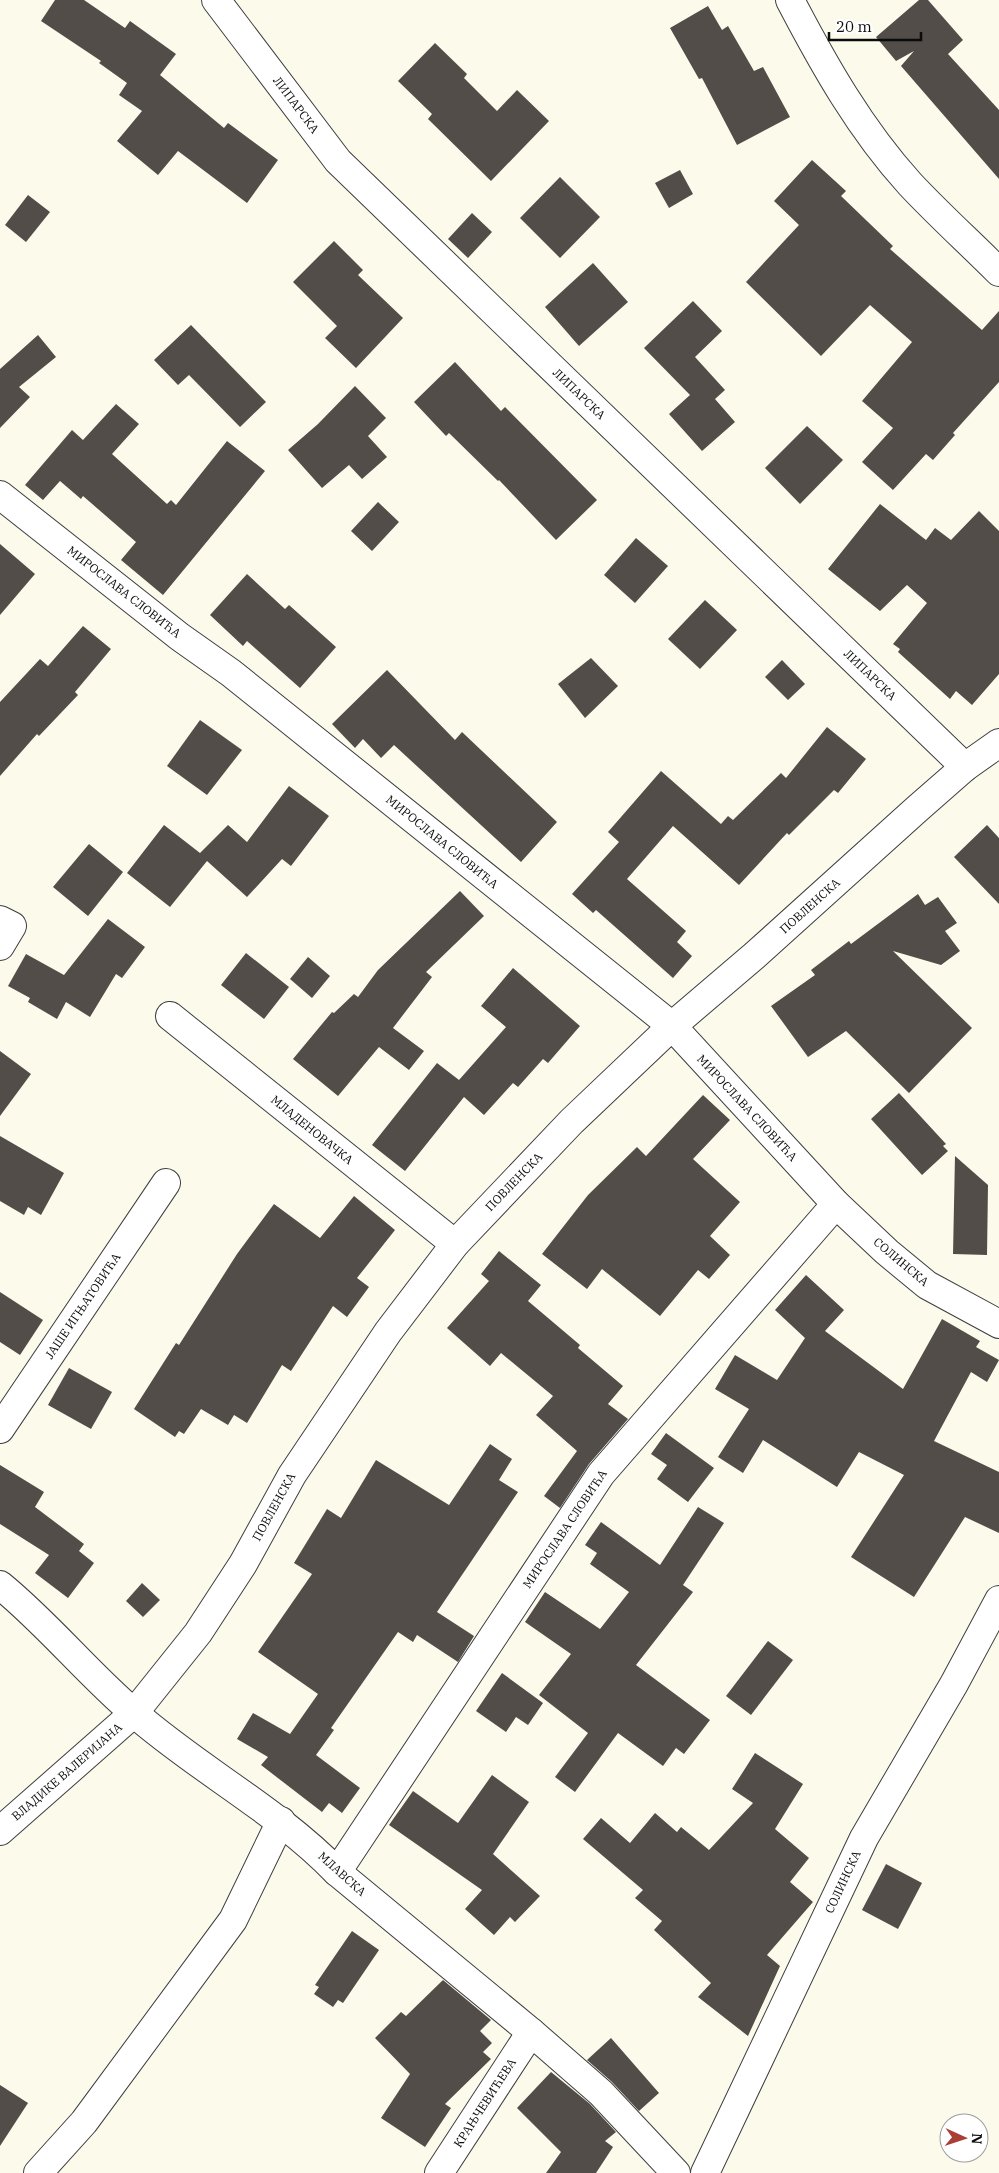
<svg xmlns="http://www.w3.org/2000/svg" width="999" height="2173" font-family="'IBM Plex Serif',serif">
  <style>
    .building { fill: #524d49 }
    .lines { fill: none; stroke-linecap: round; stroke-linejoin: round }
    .street-casing { stroke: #3e3e3e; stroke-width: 30 }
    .street { stroke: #fff; stroke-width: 28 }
    .labels { text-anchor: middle; stroke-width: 5; stroke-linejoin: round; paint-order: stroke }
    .street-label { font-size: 12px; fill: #0b0b0b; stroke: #fff }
  </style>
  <rect width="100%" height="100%" fill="#fcfbeb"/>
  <g class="building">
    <path d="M55,0h29l41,28 5,-7 46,33 -16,21 64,53 4,-5 50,37 -31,43 -69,-52 -20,24 -41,-34 25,-30 -23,-16 8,-12 -28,-20 2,-2 -60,-40z"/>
    <path d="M919,0h9l35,40 -15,14 51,56v69l-98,-113 13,-15 -18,10 -20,-24z"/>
    <path d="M708,6l14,24 6,-4 26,45 9,-4 27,50 -53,28 -35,-67 -3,1 -29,-51z"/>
    <path d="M435,43l32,31 -3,4 33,33 20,-21 32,31 -58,60 -63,-62 4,-5 -34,-33z"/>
    <path d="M812,160l34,31 -5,5 52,50 -3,3 92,81 17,-19v71l-46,51 2,2 -22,25 -7,-6 -33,36 -31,-28 31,-34 -31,-27 50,-59 -42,-37 -49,51 -75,-74 53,-57 -25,-24z"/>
    <path d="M680,170l13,24 -24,14 -14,-25z"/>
    <path d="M560,177l40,40 -40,41 -40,-40z"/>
    <path d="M28,195l22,17 -24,30 -21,-17z"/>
    <path d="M472,213l20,19 -24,26 -20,-19z"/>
    <path d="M334,241l29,29 -5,5 45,43 -47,50 -31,-30 12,-12 -44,-44z"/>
    <path d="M593,263l35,39 -49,44 -34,-39z"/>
    <path d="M693,301l29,30 -27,26 30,33 -10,9 20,23 -33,29 -33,-37 21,-19 -46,-47z"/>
    <path d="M191,325l75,77 -26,25 -51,-52 -11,10 -24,-25z"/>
    <path d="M38,335l18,22 -37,30 11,10 -30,31v-59z"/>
    <path d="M455,362l46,49 4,-4 92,93 -41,40 -57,-60 -1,1 -49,-48 -3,3 -32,-34z"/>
    <path d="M355,386l31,32 -18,18 19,21 -25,22 -13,-14 -27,23 -34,-38 30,-26z"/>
    <path d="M116,404l23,20 -27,30 55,50 4,-4 5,5 51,-64 38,30 -102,124 -42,-35 15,-18 -53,-46 -2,3 -21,-18 -17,19 -18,-15 47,-55 11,10z"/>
    <path d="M807,426l36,34 -43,44 -35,-36z"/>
    <path d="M378,502l21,20 -27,29 -21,-20z"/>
    <path d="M880,504l46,36 9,-12 16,12 28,-29 20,20v143l-27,31 -16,-14 -6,8 -52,-47 2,-3 -7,-5 34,-41 -20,-18 -27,26 -52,-42z"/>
    <path d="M636,538l32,28 -33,37 -31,-28z"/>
    <path d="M0,544l35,30 -35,41z"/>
    <path d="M247,574l38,35 4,-4 47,42 -36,41 -53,-47 -4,5 -33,-31z"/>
    <path d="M705,600l32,30 -37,39 -32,-30z"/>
    <path d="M83,626l28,23 -36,43 3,3 -39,41 -2,-2 -37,42v-74l40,-43 8,7z"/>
    <path d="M591,658l27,28 -33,32 -27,-34z"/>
    <path d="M782,660l23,24 -17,16 -23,-23z"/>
    <path d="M387,670l68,70 7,-8 95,90 -36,40 -127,-117 -13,13 -18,-19 -8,9 -23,-24z"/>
    <path d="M200,720l42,30 -35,45 -40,-29z"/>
    <path d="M827,727l39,32 -28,34 -4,-3 -45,45 -2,-2 -48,52 -66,-59 -46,53 59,52 -9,11 15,14 -19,22 -77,-68 -3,3 -21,-19 47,-52 -11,-10 53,-61 60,53 7,-8 5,4 48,-47 5,5z"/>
    <path d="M289,786l40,30 -38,50 -9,-7 -35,38 -40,-36 -37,46 -43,-34 37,-48 36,28 28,-28 19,17z"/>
    <path d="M987,825l12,13v66l-45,-47z"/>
    <path d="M89,844l34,28 -35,44 -35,-29z"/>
    <path d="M460,891l24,25 -58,56 6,5 -39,51 31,23 -15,19 -30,-23 -41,49 -45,-37 39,-47 2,1 20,-19 4,3 20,-27z"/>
    <path d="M918,894l7,11 13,-8 19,26 -12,8 15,20 -19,14 -48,-14 79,77 -63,65 -63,-62 -38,26 -37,-51 44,-31 -4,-5 38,-29 2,3z"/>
    <path d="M108,919l37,28 -23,31 -6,-4 -26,43 -24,-15 -9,17 -29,-17 2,-4 -22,-12 18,-32 38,21z"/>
    <path d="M246,953l43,34 -25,32 -43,-34z"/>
    <path d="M308,957l22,19 -18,22 -22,-19z"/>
    <path d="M513,968l67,58 -32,37 -5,-4 -25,28 -5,-4 -29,32 -20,-18 -59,74 -33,-26 65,-82 22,17 47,-53 -25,-21z"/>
    <path d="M0,1051l31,23 -31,42z"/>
    <path d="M899,1093l47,51 -3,2 5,5 -26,24 -51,-56z"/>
    <path d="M703,1095l27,25 -37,39 47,43 -30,34 20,19 -21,24 -11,-9 -38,46 -58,-47 -15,20 -45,-35 46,-59 49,-48 9,9z"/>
    <path d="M0,1136l64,37 -23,42 -13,-8 -4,8 -24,-14z"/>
    <path d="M955,1156l33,29 -1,70 -34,-1z"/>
    <path d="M354,1196l41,34 -38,48 12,9 -22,30 -14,-11 -42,65 -9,-6 -35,58 -13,-8 -6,10 -27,-16 -17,25 -5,-3 -4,6 -41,-28 42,-66 3,2 58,-91 37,-50 46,34z"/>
    <path d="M499,1251l42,34 -13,16 52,44 -2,3 45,38 -15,18 20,15 -39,45 -29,44 -16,-12 33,-45 -41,-36 17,-19 -52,-43 -11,13 -43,-38 42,-47 -8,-7z"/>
    <path d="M806,1275l38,35 -19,21 78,58 39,-70 38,22 -4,6 23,13 -12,22 -16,-10 -37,69 65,31v61l-34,-16 -51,80 -63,-40 53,-82 -45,-23 -22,35 -74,-47 -20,33 -25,-16 31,-48 -34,-20 20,-34 42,25 28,-42 -30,-28z"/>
    <path d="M0,1292l43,28 -23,35 -20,-13z"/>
    <path d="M69,1368l43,24 -21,37 -43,-24z"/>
    <path d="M666,1433l48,35 -26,34 -31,-23 10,-14 -16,-11z"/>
    <path d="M490,1444l22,15 -13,21 19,12 -81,120 37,24 -16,26 -41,-27 -4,7 -15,-10 -67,96 3,2 -18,25 44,33 -18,25 -13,-10 -7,9 -61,-47 7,-8 -31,-18 16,-26 37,21 28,-40 -60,-42 54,-78 -18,-11 33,-54 14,9 35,-58 73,45z"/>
    <path d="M0,1465l44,27 -9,15 49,37 -5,7 15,12 -26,35 -33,-25 14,-18 -49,-31z"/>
    <path d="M698,1507l26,16 -41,62 10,7 -57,73 74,55 -26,34 -8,-6 -13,18 -45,-33 -43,59 -20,-15 33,-44 -49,-38 32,-41 -46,-32 20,-30 55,37 29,-37 -39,-28 7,-11 -12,-8 16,-23 59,43z"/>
    <path d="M142,1583l18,17 -17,17 -17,-16z"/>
    <path d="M768,1641l25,19 -42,55 -25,-19z"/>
    <path d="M502,1673l41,30 -15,22 -12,-8 -10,15 -30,-21z"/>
    <path d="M755,1753l48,31 -28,45 34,29 -19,24 23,20 -46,53 13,11 -32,70 -50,-39 13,-14 -57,-53 8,-9 -27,-23 8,-8 -60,-51 18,-21 29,25 25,-30 22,19 4,-5 28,23 44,-47 -21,-14z"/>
    <path d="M492,1775l37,27 -36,52 47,42 -25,26 -5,-5 -16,18 -29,-26 17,-19 -93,-65 24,-34 45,32z"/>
    <path d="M886,1864l36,19 -24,46 -36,-19z"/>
    <path d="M352,1931l27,19 -36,53 -5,-3 -5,7 -19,-13 5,-7 -4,-2z"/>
    <path d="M443,1980l48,40 -11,11 12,12 -9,9 8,7 -46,45 6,4 -26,39 -44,-29 29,-44 -35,-36 26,-26 5,4z"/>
    <path d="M611,2038l48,55 -20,18 -27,-29 -25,-22z"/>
    <path d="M551,2072l39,32 26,28 -11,9 8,6 -17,26h-50l15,-21 -44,-44z"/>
    <path d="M0,2085l28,18 -28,43z"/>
  </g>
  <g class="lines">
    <g class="street-casing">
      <g id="street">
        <path d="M216,0l122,161 627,606"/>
        <path d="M790,0c34,65 70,129 120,184 28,30 59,58 89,88"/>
        <path d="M0,495l180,142 51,36 441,353 164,178 51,48 40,33 72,39"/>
        <path d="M0,920l12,6 -12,20"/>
        <path d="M170,1016l285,228"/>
        <path d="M0,1429l166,-246"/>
        <path d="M0,1585c48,39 87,88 134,128 65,57 143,97 203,159l194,160 70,61 75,80"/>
        <path d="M0,1831l134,-118 64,-80 45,-69 49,-89 96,-143 67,-88 117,-123 100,-95 82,-70 163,-147 48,-42 34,-24"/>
        <path d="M337,1872l264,-398 235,-270"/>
        <path d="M38,2173l46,-51 149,-202 48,-99"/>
        <path d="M439,2173l92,-141"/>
        <path d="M705,2173l159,-335 90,-154 45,-84"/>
      </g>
    </g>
    <use href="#street" class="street"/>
  </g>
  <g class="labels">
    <g class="street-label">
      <text transform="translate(296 105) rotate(53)" y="4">ЛИПАРСКА</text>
      <text transform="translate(579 394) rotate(44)" y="4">ЛИПАРСКА</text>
      <text transform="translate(124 592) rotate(38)" y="4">МИРОСЛАВА СЛОВИЋА</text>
      <text transform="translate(870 675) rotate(44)" y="4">ЛИПАРСКА</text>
      <text transform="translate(442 842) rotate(39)" y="4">МИРОСЛАВА СЛОВИЋА</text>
      <text transform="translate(810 906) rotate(-42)" y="4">ПОВЛЕНСКА</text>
      <text transform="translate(747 1108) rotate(47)" y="4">МИРОСЛАВА СЛОВИЋА</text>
      <text transform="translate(312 1130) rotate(39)" y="4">МЛАДЕНОВАЧКА</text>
      <text transform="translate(514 1182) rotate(-46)" y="4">ПОВЛЕНСКА</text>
      <text transform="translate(901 1262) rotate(40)" y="4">СОЛИНСКА</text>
      <text transform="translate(83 1306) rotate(-56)" y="4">ЈАШЕ ИГЊАТОВИЋА</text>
      <text transform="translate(274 1507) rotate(-61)" y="4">ПОВЛЕНСКА</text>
      <text transform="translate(565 1529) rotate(-56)" y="4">МИРОСЛАВА СЛОВИЋА</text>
      <text transform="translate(67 1772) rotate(-41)" y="4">ВЛАДИКЕ ВАЛЕРИЈАНА</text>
      <text transform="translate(342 1874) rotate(42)" y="4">МЛАВСКА</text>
      <text transform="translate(843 1882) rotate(-65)" y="4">СОЛИНСКА</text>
      <text transform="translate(485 2103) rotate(-57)" y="4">КРАЊЧЕВИЋЕВА</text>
    </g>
  </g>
  <g transform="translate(964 2138) rotate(93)"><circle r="24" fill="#ffffff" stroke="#9d9d9d"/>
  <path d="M0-4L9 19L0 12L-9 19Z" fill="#a83e36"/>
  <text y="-8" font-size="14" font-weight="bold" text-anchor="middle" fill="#0b0b0b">N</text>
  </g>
  <path d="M829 32v8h92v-8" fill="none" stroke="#0b0b0b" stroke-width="2.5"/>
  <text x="836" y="32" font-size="15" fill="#0b0b0b" stroke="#ffffff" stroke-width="4" paint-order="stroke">20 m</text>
</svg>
